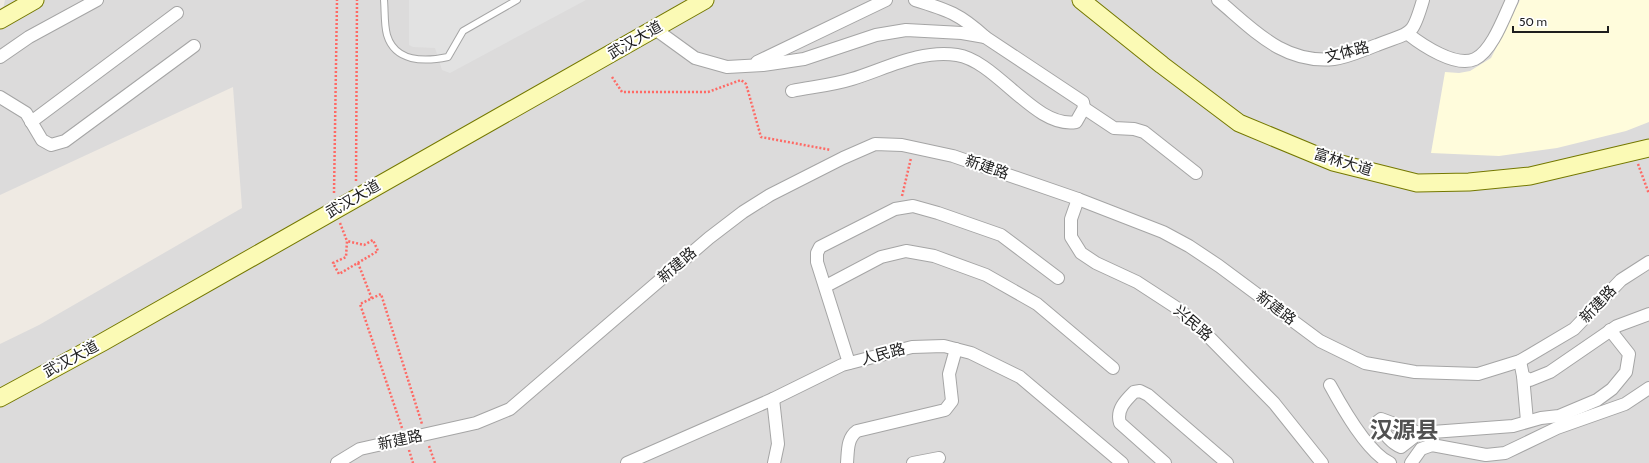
<svg xmlns="http://www.w3.org/2000/svg" width="1649" height="463" font-family="Cabin,'Noto Sans SC',sans-serif">
  <style>
    .residential { fill: #dcdbdb }
    .education { fill: #fffcdc }
    .parking { fill: #e2e2e2 }
    .lines { fill: none; stroke-linecap: round; stroke-linejoin: round }
    .service-casing { stroke: #a5a5a5; stroke-width: 8 }
    .minor-casing { stroke: #a5a5a5; stroke-width: 14 }
    .secondary-casing { stroke: #747801; stroke-width: 19 }
    .path { stroke: #fe6a65; stroke-width: 2.5; stroke-dasharray: 2 2; stroke-linecap: butt }
    .service { stroke: #fff; stroke-width: 6 }
    .minor { stroke: #fff; stroke-width: 12 }
    .secondary { stroke: #fbfab5; stroke-width: 17 }
    .labels { text-anchor: middle; stroke-width: 4; stroke-linejoin: round; paint-order: stroke }
    .street-label { font-size: 15px; fill: #1e1e1e; stroke: #fff }
    .town-label { font-size: 23px; font-weight: bold; fill: #515151; stroke: #fff }
  </style>
  <rect width="100%" height="100%" fill="#efeae3"/>
  <path class="residential" d="M5,0h1644v463h-1649v-119l39,-19 203,-117 -9,-121 -233,108v-173z"/>
  <path class="education" d="M1520,0h129v122l-23,9 -69,17 -58,8 -68,-3 14,-81 14,1 11,-2 21,-13z"/>
  <path class="parking" d="M409,0h177l-136,73 -8,-3 -7,-22 -22,-1 -4,-2z"/>
  <g class="lines">
    <g class="service-casing">
      <path id="service" d="M384,0c1,11 0,24 3,35 8,27 37,27 61,22l15,-26 54,-31"/>
    </g>
    <g class="minor-casing">
      <g id="minor">
        <path d="M915,0c33,10 45,14 70,37"/>
        <path d="M1218,0c36,30 65,64 116,59 15,-2 29,-9 43,-14 35,-14 35,-7 46,-45"/>
        <path d="M655,29l40,29 32,9 36,-2 41,-6 72,-24 30,-5 56,3 23,4 98,65 1,6 -8,14c-41,7 -79,-61 -119,-67 -36,-6 -72,14 -105,24 -19,6 -40,8 -60,12"/>
        <path d="M1408,34c14,11 48,34 67,25 17,-8 29,-42 37,-59"/>
        <path d="M0,57l29,-20 68,-37"/>
        <path d="M757,62l129,-62"/>
        <path d="M0,97l26,16 16,27 9,5 14,-4 129,-95"/>
        <path d="M1084,108l30,20 20,1 10,3 52,41"/>
        <path d="M31,122l146,-109"/>
        <path d="M1078,199l-7,20v18l10,16 15,10 41,19 43,28 31,29 63,64 48,60"/>
        <path d="M826,286l55,-29 25,-6 28,5 52,19 51,29 76,64"/>
        <path d="M1520,361l3,15 7,4 20,-8 67,-46 32,-12"/>
        <path d="M849,363l-32,-101v-9l3,-6 75,-38 18,-3 25,7 63,22 57,43"/>
        <path d="M1523,376l4,45"/>
        <path d="M1330,385c12,22 37,67 60,78"/>
        <path d="M773,399l5,45 -4,19"/>
        <path d="M1419,433l-18,14c-12,-5 -17,-15 -24,-25l4,-3 38,14 94,-7 28,-8 18,-2 38,-16 15,-11 14,-17 3,-18 -19,-24"/>
        <path d="M337,463l23,-14 116,-26 34,-14 199,-171 34,-26 27,-17 73,-37 32,-14 27,1 51,11 125,43 85,33 26,14 30,20 101,75 45,22 50,9 63,2 42,-13 54,-32 47,-49 28,-18"/>
        <path d="M627,463l146,-64 69,-34 70,-18 32,-1 27,7 49,24 102,86"/>
        <path d="M847,463c1,-12 0,-25 10,-32l88,-21 7,-9 -3,-27 7,-25"/>
        <path d="M913,463l26,-5"/>
        <path d="M1165,463l-45,-40c-4,-13 5,-22 14,-31l6,-1 8,4 79,68"/>
        <path d="M1411,463l10,-14 11,-4 54,10 19,-2 52,-25 68,-24 24,-16"/>
      </g>
    </g>
    <g class="secondary-casing">
      <g id="secondary">
        <path d="M1081,0l81,65 77,58 94,39 84,21 52,-1 61,-6 119,-28"/>
        <path d="M0,20l35,-20"/>
        <path d="M0,398l103,-56 602,-342"/>
      </g>
    </g>
    <g class="path">
      <path d="M612,77l10,15h86l33,-12 5,4 15,53 70,13"/>
      <path d="M1638,164l11,30"/>
      <path d="M356,181l1,-181"/>
      <path d="M334,193l3,-193"/>
      <path d="M902,196l9,-38"/>
      <path d="M340,223l7,18 -1,16 -13,6 6,11 39,-23 -5,-11 -9,5 -17,-4"/>
      <path d="M358,263l14,36"/>
      <path d="M402,428l-42,-124 21,-10 41,130"/>
      <path d="M429,446l6,17"/>
      <path d="M409,450l4,13"/>
    </g>
    <use href="#service" class="service"/>
    <use href="#minor" class="minor"/>
    <use href="#secondary" class="secondary"/>
  </g>
  <g class="labels">
    <g class="street-label">
      <text transform="translate(635 40) rotate(-30)" y="5">武汉大道</text>
      <text transform="translate(1347 52) rotate(-14)" y="5">文体路</text>
      <text transform="translate(1343 162) rotate(17)" y="5">富林大道</text>
      <text transform="translate(987 167) rotate(19)" y="5">新建路</text>
      <text transform="translate(353 199) rotate(-30)" y="5">武汉大道</text>
      <text transform="translate(677 265) rotate(-41)" y="5">新建路</text>
      <text transform="translate(1598 304) rotate(-47)" y="5">新建路</text>
      <text transform="translate(1276 308) rotate(37)" y="5">新建路</text>
      <text transform="translate(1193 323) rotate(41)" y="5">兴民路</text>
      <text transform="translate(883 354) rotate(-15)" y="5">人民路</text>
      <text transform="translate(71 359) rotate(-28)" y="5">武汉大道</text>
      <text transform="translate(400 440) rotate(-12)" y="5">新建路</text>
    </g>
    <g class="town-label">
      <text x="1404" y="438">汉源县</text>
    </g>
  </g>
  <path d="M1513 26v6h95v-6" fill="none" stroke="#1e1e1e" stroke-width="2"/>
  <text x="1519" y="26" font-size="12" fill="#1e1e1e" stroke="#ffffff" stroke-width="3" paint-order="stroke">50 m</text>
</svg>
